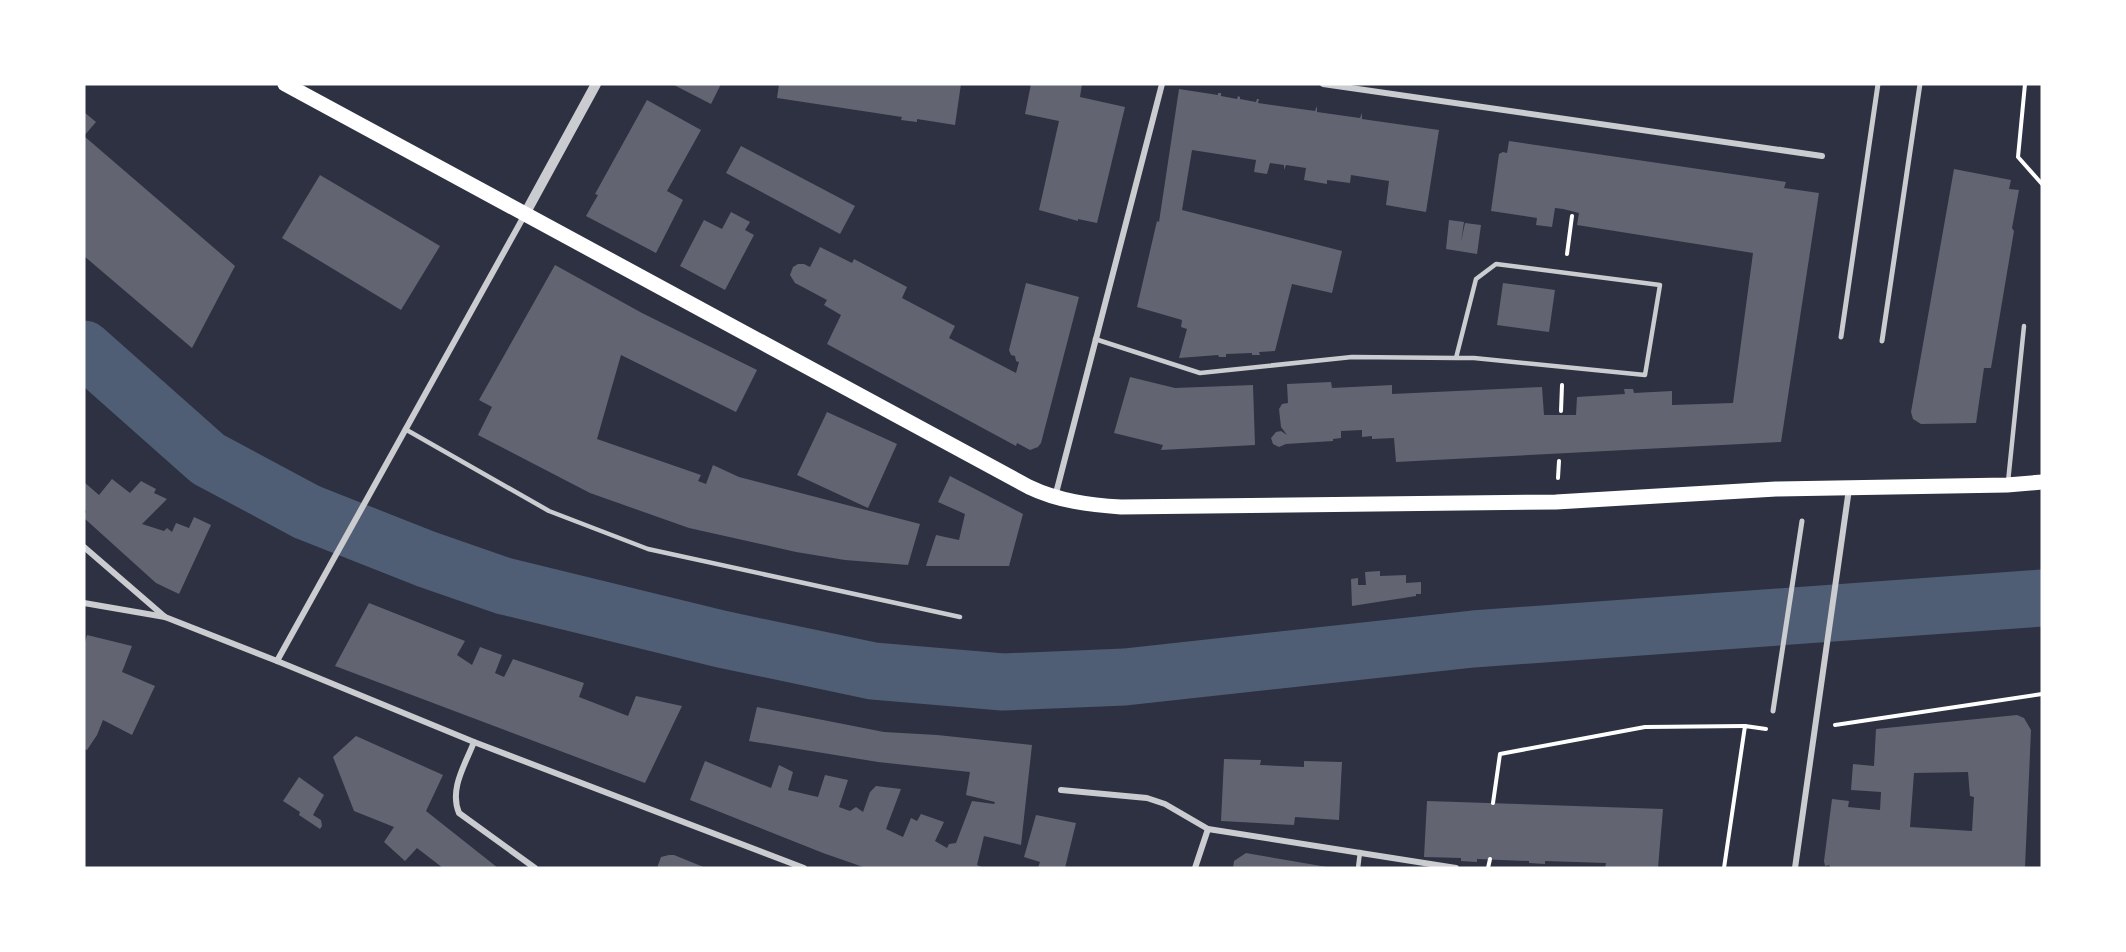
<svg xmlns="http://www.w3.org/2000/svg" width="2126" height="952" font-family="'Crimson Pro',serif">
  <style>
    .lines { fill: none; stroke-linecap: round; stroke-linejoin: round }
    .river { stroke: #4f5d75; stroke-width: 57 }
    .building { fill: #626471; fill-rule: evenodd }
    .path { stroke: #fff; stroke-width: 4 }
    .service { stroke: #caccd0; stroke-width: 4.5 }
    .pedestrian { stroke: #caccd0; stroke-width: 5 }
    .minor { stroke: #caccd0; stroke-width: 6 }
    .tertiary { stroke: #caccd0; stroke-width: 10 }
    .primary { stroke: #fff; stroke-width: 15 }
  </style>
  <rect width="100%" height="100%" fill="#2d3142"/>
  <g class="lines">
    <path class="river" d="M84,349l124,110 99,53 119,47 78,27 217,53 152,32 130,11 122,-5 348,-38 569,-41"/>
  </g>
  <g class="building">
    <path d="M672,84h49l-10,20z"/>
    <path d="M779,84h182l-6,41 -38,-6v3l-16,-2 1,-3 -125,-19z"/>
    <path d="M1031,84h51l-2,13 45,10 -28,116 -19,-4v2l-39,-11 20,-89 -34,-7z"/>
    <path d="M1179,89l39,6v-2h3v3l16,3 1,-3 2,1v2l16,3 1,-3h2l-1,4 57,8 2,-5v6l43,6 2,-5v6l77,11 -13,82 -40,-7 3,-24 -38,-6 -1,8 -23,-3v4l-23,-4 2,-12 -20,-3 -2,5v-5l-14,-2 -3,11 -13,-2 2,-12 -64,-10 -10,60 160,41 -10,42 -40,-9 -17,67 -16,1 1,3h-8v-2l-26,1v3h-7l-1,-2 -39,3 8,-29 -6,-2 1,-7 -45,-13 20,-86 2,1z"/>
    <path d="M647,100l54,30 -34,61 16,9 -27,53 -70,-37 12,-21 -3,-1z"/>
    <path d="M84,112l12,10 -12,14z"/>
    <path d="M84,136l151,130 -43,82 -108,-92z"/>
    <path d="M1509,141l277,41 -2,6 35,5 -38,249 -385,20 -2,-24 -22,1v-3l-10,1v-7l-21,1v7l-8,1v2l-47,3 -7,3 -6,-3 -2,-6 5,-6 5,-1 6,4 -6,-8 -2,-18 3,-5 6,-1 -1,-19 44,-2 1,6 60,-3v9l150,-7 2,28h32l1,-18 48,-3 -1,-5h9l1,4 38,-2v14l61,-2 20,-150 -176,-28 2,-12 -16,-4 -8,-1 -3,19 -16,-2 1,-7 -46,-7 8,-57 4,-2 4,1z"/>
    <path d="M741,146l114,60 -15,28 -114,-61z"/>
    <path d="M1954,169l57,11 -2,9 10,1 -7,38 2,3 -23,137h-7l-8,55 -55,1 -8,-5 -2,-7z"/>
    <path d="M320,175l120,71 -39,64 -119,-72z"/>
    <path d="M731,212l19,10 -5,8 9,5 -29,55 -45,-24 24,-46 18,9z"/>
    <path d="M1449,220l15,2 -3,20 4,-19 16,2 -4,29 -31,-5z"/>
    <path d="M820,247l32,16 2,-4 53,28 -5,11 53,28 -6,12 67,35 3,-11 -3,-1 -1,-5 -4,-1 -2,-5 17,-67 53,14 -38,146 -3,4 -8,3 -13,-7 -1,3 -189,-102 14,-29 -17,-10 3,-5 -32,-17 -5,-8 3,-8 5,-3h6l6,3z"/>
    <path d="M555,265l87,48 115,57 -21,42 -115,-57 -24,84 104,36 -3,6 8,3 7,-19 26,12 181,47 -12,41 -63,-5 -49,-8 -107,-24 -99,-35 -112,-58 14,-28 -13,-7z"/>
    <path d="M1503,283l52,7 -6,42 -52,-7z"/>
    <path d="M1130,377l45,11 78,-3 2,60 -94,5 2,-5 -49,-12z"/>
    <path d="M827,412l70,32 -29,64 -71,-33z"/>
    <path d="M950,476l73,38 -14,52h-83l10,-31 23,5 6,-26 -27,-12z"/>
    <path d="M112,479l18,14 11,-12 15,8 -2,4 13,6 -25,25 22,7 3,-3 5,4 4,-9 13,5 5,-11 17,8 -32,69 -23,-11 -72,-65 2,-7 -2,-2v-27l15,13z"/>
    <path d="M1380,571v5l26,-1v8l15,-1v12h-5v2l-64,10 -1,-27 7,-1v7h8l-1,-13z"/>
    <path d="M369,603l96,38 -8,14 15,10 8,-18 22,8 -7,18 9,4 9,-18 71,24 -5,14 49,19 8,-20 46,10 -37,77 -310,-117z"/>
    <path d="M87,635l45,11 -10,26 33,14 -23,49 -29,-15 -6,15 -10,15 -3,-1v-103z"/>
    <path d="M757,707l127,25 53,3 95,10 -11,100 -37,-9 -7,29 7,3h-118l-43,-15 -133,-53 15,-39 66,27 8,-23 14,7 -5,18 30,7 7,-22 23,5 -9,27 11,4 6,-4 7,5 7,-20 6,-6 25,3 -15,40 17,8 8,-19 6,3 4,-7 23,8 -9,19 12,7 2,-4 7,-1 16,-42 22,3 1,-2 -29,-7 4,-23 -92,-10 -129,-21z"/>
    <path d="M2017,715l7,3 7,12 -6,138h-194l-2,-3 -4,1 -1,-5 8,-62 17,2 -1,6 32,3 1,-18 -30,-2 2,-26 21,2 2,-37zM1968,772l2,24 4,1 -2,34 -62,-4 4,-54z"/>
    <path d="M356,736l87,39 -17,36 72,57h-55l-26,-20 -12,13 -21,-19 10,-15 -40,-16 -21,-54z"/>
    <path d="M1224,759l37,1 -1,5 44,2v-6l38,1 -3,58 -44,-3 -1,8 -73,-4z"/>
    <path d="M299,777l25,18 -11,20 8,5 1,6 -2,3 -21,-14 1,-3 -17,-11z"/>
    <path d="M1427,801l236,8 -5,59h-53l1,-5 -61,-2v3l-16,-1v-2l-52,-2v3l-16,-1v-3l-37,-1z"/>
    <path d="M1036,815l40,8 -11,45h-27l2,-6 -16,-5z"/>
    <path d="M1246,853l81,14v1h-94l1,-7z"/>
    <path d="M669,855h5l32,13h-49l4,-11z"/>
  </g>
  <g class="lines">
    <g class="path">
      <path d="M2025,84l-7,73 24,27"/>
      <path d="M1567,254l5,-38"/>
      <path d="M1561,411l1,-26"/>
      <path d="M1558,478l1,-17"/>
      <path d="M1835,725l207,-31"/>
      <path d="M1493,803l7,-49 145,-27 100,-1"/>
      <path d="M1488,868l2,-9"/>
      <path d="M1724,868l21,-142 21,3"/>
    </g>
    <g class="service">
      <path d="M1095,339l105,34 152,-16 104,1h18l171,17 15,-90 -164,-21 -20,15 -20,79"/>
      <path d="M405,429l144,82 99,38 312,68"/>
      <path d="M2008,482l16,-156"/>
      <path d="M1358,868l2,-16"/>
    </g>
    <g class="pedestrian">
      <path d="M1841,337l37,-253"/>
      <path d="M1882,341l38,-257"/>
      <path d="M1773,711l29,-190"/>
    </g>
    <g class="minor">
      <path d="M1323,84l499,72"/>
      <path d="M1055,497l107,-413"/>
      <path d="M84,547l81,70"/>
      <path d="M84,603l81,14 112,44 197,81 330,126"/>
      <path d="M277,661l247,-445"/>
      <path d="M474,742c-9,23 -25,47 -15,71l76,55"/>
      <path d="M1061,790l86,8 18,6 43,25 248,39"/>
      <path d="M1195,868l13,-39"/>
      <path d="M1795,868l54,-379"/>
    </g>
    <path class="tertiary" d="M525,214l71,-130"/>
    <path class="primary" d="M285,84l744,403c29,14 61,18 92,20l435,-5 220,-13 231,-4 35,-3"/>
  </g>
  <rect width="2126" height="952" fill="none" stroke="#ffffff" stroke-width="171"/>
</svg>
